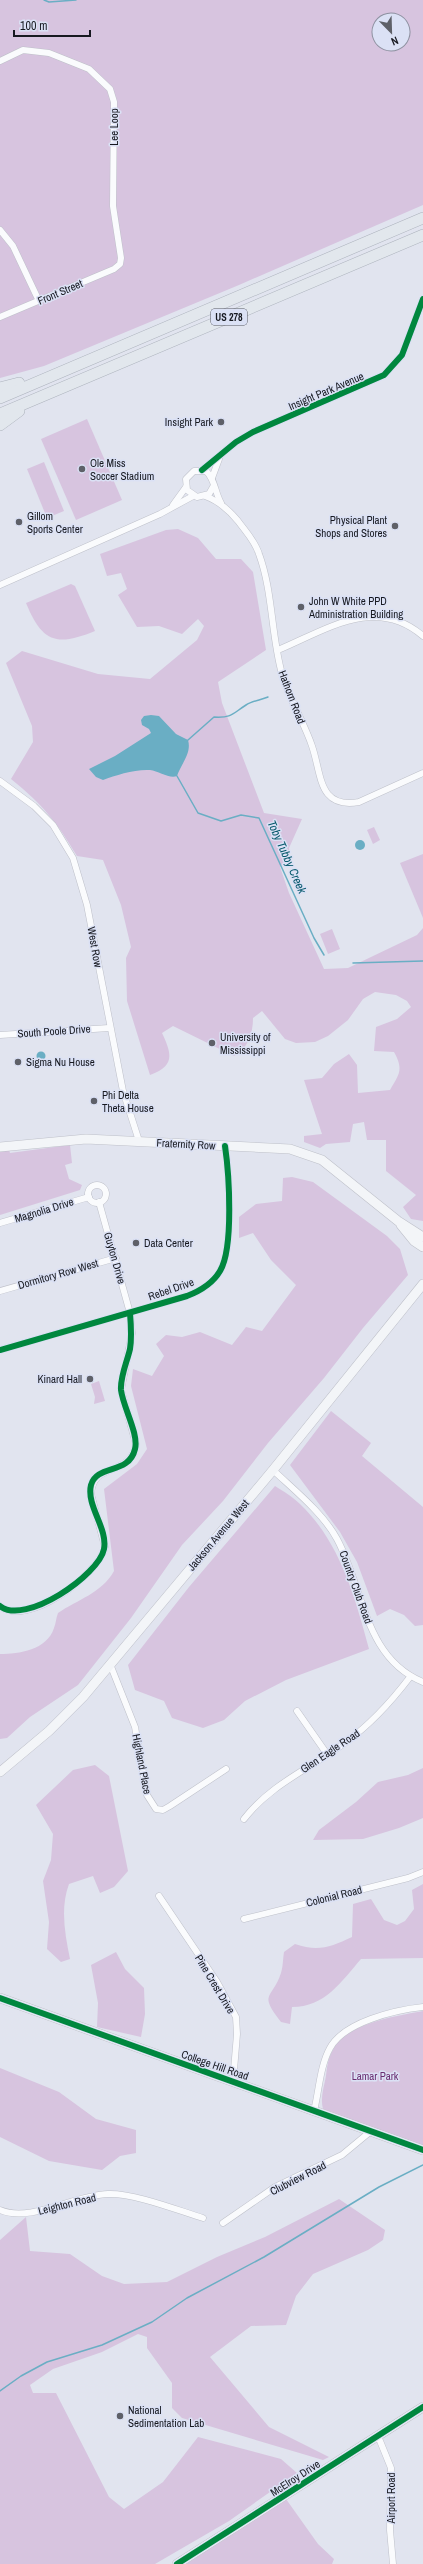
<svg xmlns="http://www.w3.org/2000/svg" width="423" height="2564" font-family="'Archivo Narrow',sans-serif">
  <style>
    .green { fill: #d7c4df; fill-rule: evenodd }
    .water { fill: #6aaec4 }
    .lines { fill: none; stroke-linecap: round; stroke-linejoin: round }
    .stream { stroke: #6aaec4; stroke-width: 1.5 }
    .street-casing { stroke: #bec0c9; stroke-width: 7 }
    .secondary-casing { stroke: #bec0c9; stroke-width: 10 }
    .highway-casing { stroke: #acb2bc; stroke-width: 12 }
    .street { stroke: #fafbfd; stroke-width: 6 }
    .secondary { stroke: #f3f5f8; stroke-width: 9 }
    .highway { stroke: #e2e7ed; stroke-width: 11 }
    .cycleway-casing { stroke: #dbe1f5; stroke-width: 8 }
    .cycleway { stroke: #00873e; stroke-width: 6 }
    .poi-dot { fill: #5e6068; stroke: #dbe1f5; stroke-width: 1.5 }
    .labels { text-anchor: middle; stroke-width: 3; stroke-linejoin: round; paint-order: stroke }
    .shield { fill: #dbe1f5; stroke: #525560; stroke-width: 1 }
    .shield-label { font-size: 10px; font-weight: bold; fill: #171920 }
    .street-label { font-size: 11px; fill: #171920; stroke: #dbe1f5 }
    .poi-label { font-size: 11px; fill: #171920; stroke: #dbe1f5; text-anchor: start }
    .park-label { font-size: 11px; fill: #6a2d71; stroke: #dbe1f5 }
    .water-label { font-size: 12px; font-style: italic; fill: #07596c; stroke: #dbe1f5 }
  </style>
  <rect width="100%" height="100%" fill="#e1e4ef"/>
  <g class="green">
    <path d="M0,0h423v205l-184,80 -195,81 -44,12zM379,20h24v24h-24z"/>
    <path d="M87,419l35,81 -46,20 -35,-81z"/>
    <path d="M44,462l20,49 -17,7 -20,-49z"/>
    <path d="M178,529l20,9 18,21h25l12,13 13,78 -48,32 4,21 42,110 38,6 -13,29 1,7 -10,12 9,26 35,76 24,-1 69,-33 6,-7v293l-12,-2 -8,-12 13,-12 -30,-24v-31h-19l-3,-18 -11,2 -3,18 -24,2 -6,4 -16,-6v-6l18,-2 -18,-54 18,-2 12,-14 15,-10 8,11 1,28 32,-3c9,-16 14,-20 4,-38l-20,-1 2,-24 21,-8 14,-12 -4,-6 -11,-6 -21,-3 -12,7 -15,21 -20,16 -13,6 -19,1 -11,-4 -23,-28 -9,7c0,16 -5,30 -19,38l-61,-30 -11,7c10,21 13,33 -12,42l-23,-74 -1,-43 5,-11 -10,-42 -18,-45 -26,-4c-21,-35 -34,-51 -66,-77l22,-37 -1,-16 -26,-63 16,-12 76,23 52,5 47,-39 7,-14 -6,-7 -16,15 -23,-8 -22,1 -19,-32 9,-6 -6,-16 -14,3 -7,-22 66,-24z"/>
    <path d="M71,584l4,2 20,45c-39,16 -53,11 -69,-28z"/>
    <path d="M374,827l6,13 -7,4 -6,-14z"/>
    <path d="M423,854v64l-23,-55z"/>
    <path d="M332,929l8,20 -12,5 -8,-20z"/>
    <path d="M70,1145l2,18 -7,2 4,14 13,6 -2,5 -80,25v-64l9,-1 1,3z"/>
    <path d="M292,1177l21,5 74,54 13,13 8,26 -45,53 -39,50 -56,65 -45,58 -41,44 -51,73 -53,67 -48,32 -23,21 -7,1v-85c19,0 47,-4 54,-26 2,-5 2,-10 4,-15 19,-13 44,-20 56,-42l-10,-82 33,-25 10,-15 -16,-63 2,-17 19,7 12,-20 -8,-12 10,-9 16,2 18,-5 32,13 14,-18 16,4 34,-46 -25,-25 -18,-27 -14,5v-21l17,-13 26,-3 1,-23z"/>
    <path d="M99,1381l6,20 -11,3 1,-7 -4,-13z"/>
    <path d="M331,1411l40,32 -9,13 61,51v118l-8,1 -11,-11 -14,-6 -13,7 -20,-54 -17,-30 -50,-67z"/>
    <path d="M275,1486c8,5 18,11 25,18 40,38 55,93 69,145l-83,31 -41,21 -21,19 -21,8 -31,-10 -8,-17 -29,-11 -7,-25 61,-78z"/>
    <path d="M95,1765l14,11 19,95 -14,16 -14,6 -7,-17 -24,8c-9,24 -4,50 1,75l-9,3 -14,-13 2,-27 -6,-41 8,-21 2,-26 -17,-29 37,-35z"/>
    <path d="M423,1768v50l-24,10 -36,11 -50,1 6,-10 37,-28 22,-20 30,-7z"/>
    <path d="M423,1884v74l-62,1c-20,23 -36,48 -69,48l-2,17 -9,-2c-23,-30 -9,-22 0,-49 2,-6 2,-15 3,-21l11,-8c23,8 36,3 57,-7l1,-33 18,-5 13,21 13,5 8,-4 9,-12 -2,-19z"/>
    <path d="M116,1952l9,17 19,19 1,26 -4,23 -44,-10 1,-24 -7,-38z"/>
    <path d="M423,2011v136l-100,-38c-3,-11 1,-22 3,-33 1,-9 2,-18 7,-26 13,-27 64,-34 90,-39z"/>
    <path d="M0,2068l59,24 37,27 40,11v23l-16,3 -18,14 -53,-9 -49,-24z"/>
    <path d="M339,2199l46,31 -2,10 -15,10 -55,24 -17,22 -10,29 -35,1 -41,31 59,70 60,30 -6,3 -141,-42 -10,-10v-25l-25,-35v-11l-9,-3 -36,18 -49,17 -23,16 3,8h23l53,104 15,12 39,-27 35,-45 83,22 16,14 -68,48 -74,43h-155v-324l26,-23 4,34 40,3 32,22 22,8 43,-2 50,-25 48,-20z"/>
    <path d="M286,2499l32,45 16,15 -2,5h-146z"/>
  </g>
  <g class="water">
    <path d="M151,715l8,1 17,18 12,6c4,13 -7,24 -11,36 -8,3 -18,-5 -27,-6 -15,-1 -34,5 -47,10l-7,-3 -7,-8 26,-13 36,-23 -2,-4 -7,-4 -1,-5 3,-4z"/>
    <circle cx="360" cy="845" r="5"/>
    <circle cx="41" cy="1056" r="4.5"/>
  </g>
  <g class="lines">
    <g class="stream">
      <path d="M44,0l5,2 27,-2"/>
      <path d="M188,740l26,-23c18,1 18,-3 32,-12 6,-4 15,-5 22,-8"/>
      <path d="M177,776l21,37 23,8 20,-6 18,3 55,120 10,17"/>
      <path d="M353,963l70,-2"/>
      <path d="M0,2391l21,-15 26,-14 55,-17 50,-23 35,-24 77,-41 115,-70 44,-22"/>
    </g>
    <g class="street-casing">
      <g id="street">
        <path d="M0,61l23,-11 26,3 40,16 21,20 4,13 -1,104 8,52 -1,6 -6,5 -114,48"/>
        <path d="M0,230l13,16 26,55"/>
        <path d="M202,470l34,-28 17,-10 131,-57 18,-20 21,-56"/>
        <path d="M212,478l7,-19"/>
        <path d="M213,487l-4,7 -12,3 -10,-7 -1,-11 8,-8h12c9,8 9,22 15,32"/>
        <path d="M205,496c14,5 24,14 33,25 8,11 17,20 21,33 14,38 12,81 23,120 7,25 22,48 30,72 10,29 6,63 47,56l64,-29"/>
        <path d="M173,505l13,-18"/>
        <path d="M0,585l160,-71 33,-18"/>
        <path d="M278,650c48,-20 97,-55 145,-14"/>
        <path d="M0,781l34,25 19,19 20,33 14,47 36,186 16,50"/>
        <path d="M0,1035l109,-7"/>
        <circle cx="97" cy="1194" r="9"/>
        <path d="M0,1223l89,-26"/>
        <path d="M0,1291l116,-33"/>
        <path d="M0,1350l187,-54c13,-5 26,-13 33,-25 14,-23 9,-98 5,-125"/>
        <path d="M273,1470c21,20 50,43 64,69 27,50 27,119 86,143"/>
        <path d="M0,1606c27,22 98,-31 105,-59l-14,-53c2,-34 40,-16 45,-50l-15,-54 11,-57 -2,-20 -31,-111"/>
        <path d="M110,1664l25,63 12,68 9,14 7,1 7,-4 56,-37"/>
        <path d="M297,1711l30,43"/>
        <path d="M244,1819c27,-35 67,-51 102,-77 25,-18 45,-40 64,-65"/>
        <path d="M159,1896l58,86 19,35 1,17 -4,48"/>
        <path d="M244,1919l164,-41 15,-6"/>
        <path d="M314,2111c5,-20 6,-45 16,-63 14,-26 65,-38 93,-41"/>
        <path d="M0,2210c31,13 74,-15 108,-16 26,-1 69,16 95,24"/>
        <path d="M223,2223l52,-36 67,-32 29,-24"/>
        <path d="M378,2436l13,32 -1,62 3,34"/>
      </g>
    </g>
    <g class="secondary-casing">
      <g id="secondary">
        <path d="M0,1147l86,-8 204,10 32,11 76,61 25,16"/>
        <path d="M401,1225l13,16 9,6"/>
        <path d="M0,1772l49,-41 34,-34 190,-227 150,-186"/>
        <path d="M0,1998l423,152"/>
        <path d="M177,2564l246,-157"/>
      </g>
    </g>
    <g class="highway-casing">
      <g id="highway">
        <path d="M0,388l19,-5"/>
        <path d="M0,398l423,-180"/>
        <path d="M0,414l423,-179"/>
        <path d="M0,425l19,-14"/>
      </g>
    </g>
    <use href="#street" class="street"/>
    <use href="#secondary" class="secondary"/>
    <use href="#highway" class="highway"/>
    <g class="cycleway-casing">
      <g id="cycleway">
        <path d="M202,470l34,-28 17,-10 131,-57 18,-20 21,-56"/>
        <path d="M0,1350l187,-54c13,-5 26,-13 33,-25 14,-23 9,-98 5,-125"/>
        <path d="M0,1606c25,20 99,-31 104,-57 4,-21 -18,-43 -13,-64 6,-21 38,-10 44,-36 4,-15 -12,-42 -14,-59 -1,-13 6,-28 9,-41 2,-12 1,-24 0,-36"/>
        <path d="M0,1998l423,152"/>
        <path d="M177,2564l246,-157"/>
      </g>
    </g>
    <use href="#cycleway" class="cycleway"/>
  </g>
  <g class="poi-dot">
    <circle cx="221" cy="422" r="4"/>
    <circle cx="82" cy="469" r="4"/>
    <circle cx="19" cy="522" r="4"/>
    <circle cx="395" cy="526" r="4"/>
    <circle cx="301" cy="607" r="4"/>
    <circle cx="212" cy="1043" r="4"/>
    <circle cx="18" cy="1062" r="4"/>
    <circle cx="94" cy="1101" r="4"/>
    <circle cx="136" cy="1243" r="4"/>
    <circle cx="90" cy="1379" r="4"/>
    <circle cx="120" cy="2416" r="4"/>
  </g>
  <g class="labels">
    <rect class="shield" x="211" y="309" width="36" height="16" rx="3"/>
    <g class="shield-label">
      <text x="229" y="321">US 278</text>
    </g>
    <g class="street-label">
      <text transform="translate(114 127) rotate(-90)" y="4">Lee Loop</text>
      <text transform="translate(60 292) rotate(-23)" y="4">Front Street</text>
      <text transform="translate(326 391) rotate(-23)" y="4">Insight Park Avenue</text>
      <text transform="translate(292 697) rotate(69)" y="4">Hathorn Road</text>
      <text transform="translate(95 947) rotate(80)" y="4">West Row</text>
      <text transform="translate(54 1031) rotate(-4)" y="4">South Poole Drive</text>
      <text transform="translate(186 1144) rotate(3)" y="4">Fraternity Row</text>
      <text transform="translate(44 1210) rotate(-17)" y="4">Magnolia Drive</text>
      <text transform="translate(115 1258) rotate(74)" y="4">Guyton Drive</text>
      <text transform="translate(58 1274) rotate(-16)" y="4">Dormitory Row West</text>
      <text transform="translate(171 1289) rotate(-19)" y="4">Rebel Drive</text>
      <text transform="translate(218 1535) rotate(-50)" y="4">Jackson Avenue West</text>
      <text transform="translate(356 1587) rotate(70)" y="4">Country Club Road</text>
      <text transform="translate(330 1751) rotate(-34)" y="4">Glen Eagle Road</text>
      <text transform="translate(142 1764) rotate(79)" y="4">Highland Place</text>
      <text transform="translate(334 1896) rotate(-14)" y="4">Colonial Road</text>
      <text transform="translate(215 1984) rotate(59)" y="4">Pine Crest Drive</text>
      <text transform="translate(215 2065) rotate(19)" y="4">College Hill Road</text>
      <text transform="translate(298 2178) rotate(-27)" y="4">Clubview Road</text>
      <text transform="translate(67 2204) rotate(-14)" y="4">Leighton Road</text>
      <text transform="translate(295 2478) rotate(-33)" y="4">McElroy Drive</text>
      <text transform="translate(391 2498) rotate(-90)" y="4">Airport Road</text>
    </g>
    <g class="poi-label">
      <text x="213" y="426" text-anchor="end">Insight Park</text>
      <text x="90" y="467">Ole Miss<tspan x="90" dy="13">Soccer Stadium</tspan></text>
      <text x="27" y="520">Gillom<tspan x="27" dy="13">Sports Center</tspan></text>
      <text x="387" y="524" text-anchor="end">Physical Plant<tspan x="387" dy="13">Shops and Stores</tspan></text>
      <text x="309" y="605">John W White PPD<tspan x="309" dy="13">Administration Building</tspan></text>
      <text x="220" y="1041">University of<tspan x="220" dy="13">Mississippi</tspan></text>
      <text x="26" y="1066">Sigma Nu House</text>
      <text x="102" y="1099">Phi Delta<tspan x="102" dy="13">Theta House</tspan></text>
      <text x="144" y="1247">Data Center</text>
      <text x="82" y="1383" text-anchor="end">Kinard Hall</text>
      <text x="128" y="2414">National<tspan x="128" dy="13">Sedimentation Lab</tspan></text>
    </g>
    <g class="park-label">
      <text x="375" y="2080">Lamar Park</text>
    </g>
    <g class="water-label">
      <text transform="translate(287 857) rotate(66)" y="4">Toby Tubby Creek</text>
    </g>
  </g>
  <g transform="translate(391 32) rotate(157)"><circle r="19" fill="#dbe1f5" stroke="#8d91a0"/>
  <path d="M0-3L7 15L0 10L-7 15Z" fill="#5e6068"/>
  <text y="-6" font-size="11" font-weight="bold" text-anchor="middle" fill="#171920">N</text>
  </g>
  <path d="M14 30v6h76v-6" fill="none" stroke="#171920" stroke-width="2"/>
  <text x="20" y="30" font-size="12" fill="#171920" stroke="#dbe1f5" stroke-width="3" paint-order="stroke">100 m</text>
</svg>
